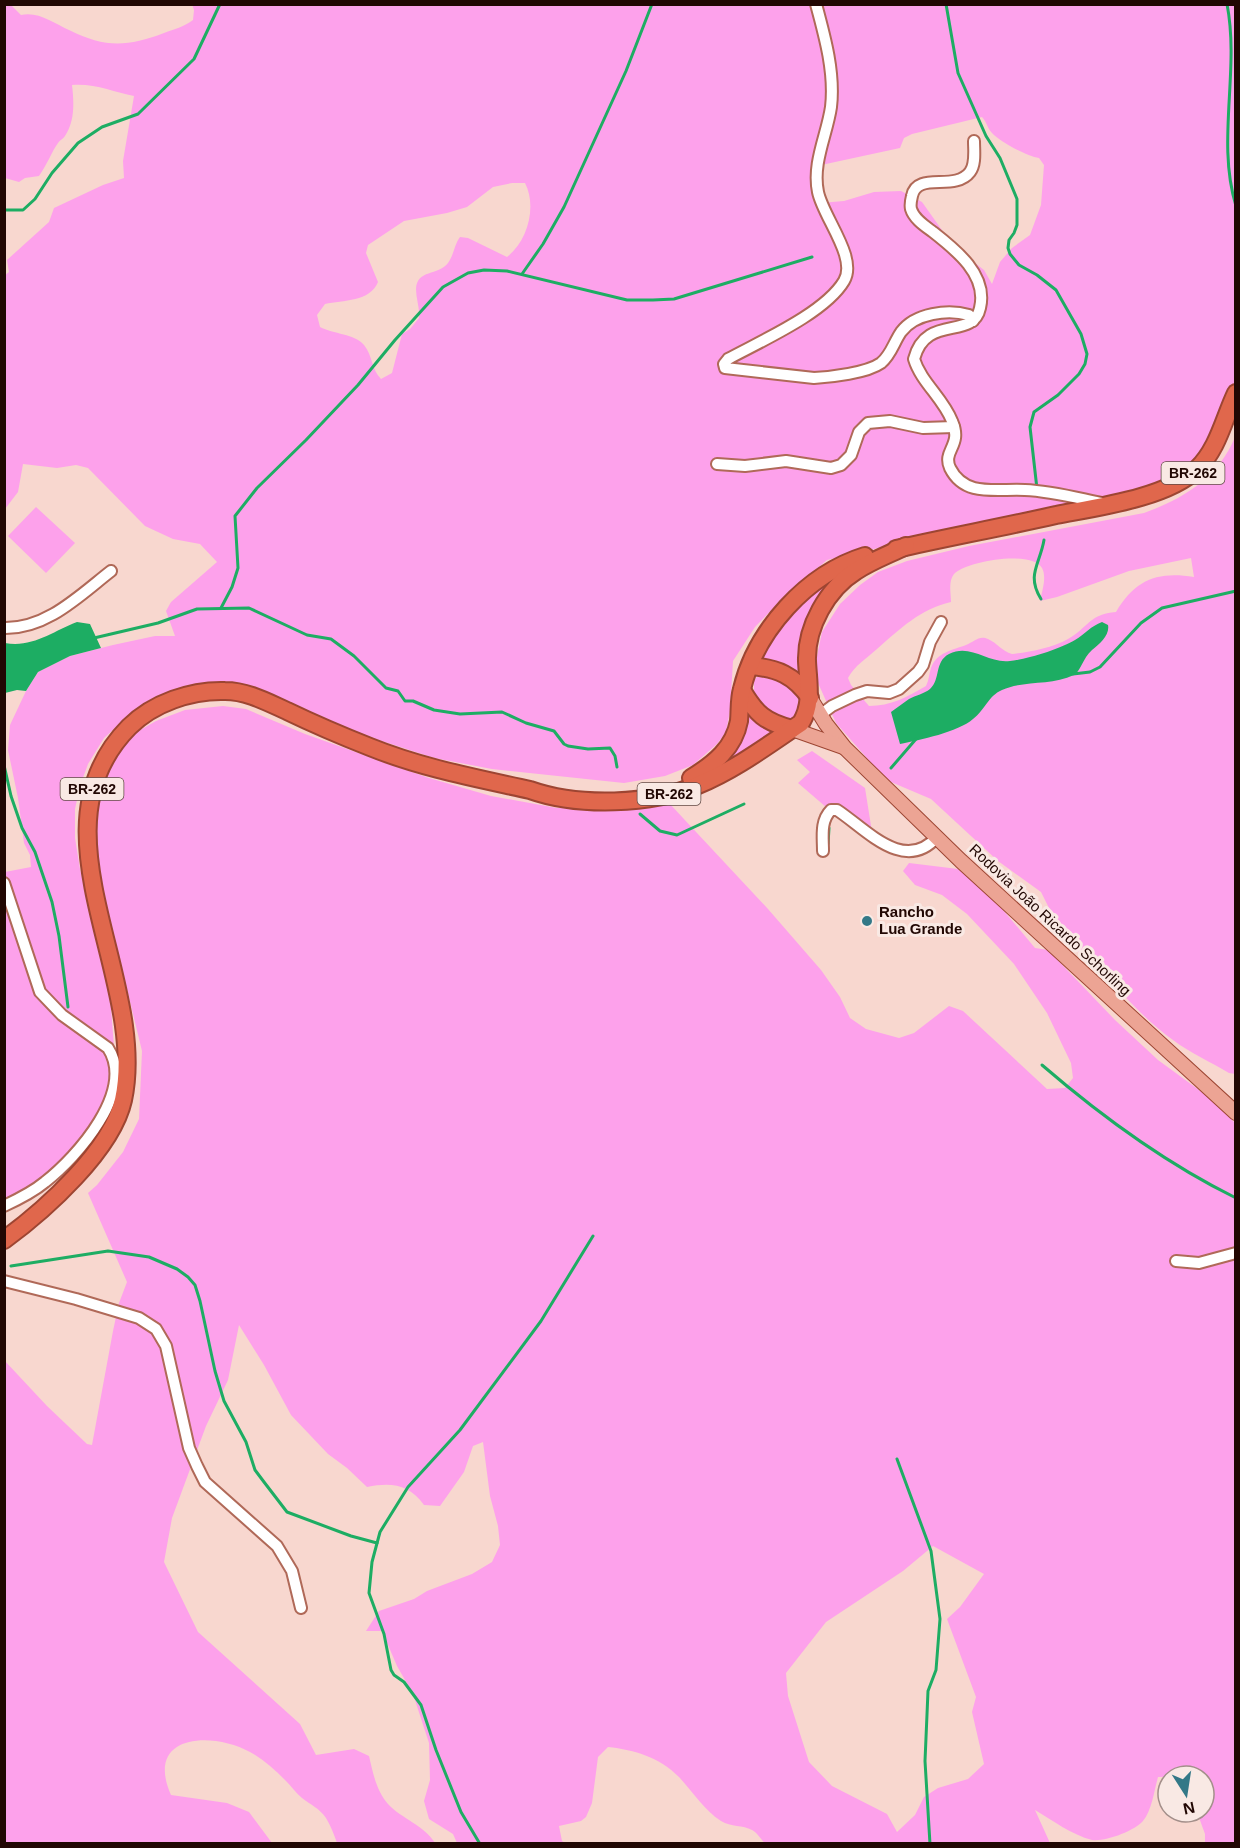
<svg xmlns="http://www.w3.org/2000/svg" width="1240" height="1848" font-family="Helvetica,sans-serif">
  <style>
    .green { fill: #fda1eb; fill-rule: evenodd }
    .water { fill: #1dad63 }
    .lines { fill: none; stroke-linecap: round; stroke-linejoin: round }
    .stream { stroke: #1dad63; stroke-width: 3 }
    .minor-casing { stroke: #b06958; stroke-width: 14 }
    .major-casing { stroke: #9d4532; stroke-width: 16 }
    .highway-casing { stroke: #9d4532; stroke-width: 20 }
    .minor { stroke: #fff; stroke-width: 10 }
    .major { stroke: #eca494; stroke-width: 14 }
    .highway { stroke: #e0674c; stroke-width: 16 }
    .poi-dot { fill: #337887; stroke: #f9e9e4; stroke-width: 2 }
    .labels { text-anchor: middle; stroke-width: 6; stroke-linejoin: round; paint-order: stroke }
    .shield { fill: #f9e9e4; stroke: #624b46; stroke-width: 1.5 }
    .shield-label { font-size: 14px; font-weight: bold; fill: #210703 }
    .poi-label { font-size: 15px; font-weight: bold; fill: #210703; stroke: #f9e9e4; text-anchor: start }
    .street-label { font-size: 15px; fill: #210703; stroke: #f9e9e4 }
  </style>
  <rect width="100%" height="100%" fill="#f8d7cf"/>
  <g class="green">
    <path d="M192,4l1043,1v387l-35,69 -41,29 -255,52 -77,18 -43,37 -29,30 -22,34 -3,50 -4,21 -9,12 -24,21 -28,11 -41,7 -132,-14 -58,-11 -123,-40 -61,-25 -101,13 -24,13 -21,19 -16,26 -8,22 -5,23v29l5,31 30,125 6,80 -5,19 -45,73 -61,44v-338l26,-5 -1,-12 -6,-12 -6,-45 -10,-48 2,-25 16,-34 12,-19 32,-16 43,-11 42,-9h20l-9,-25 5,-9 46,-40 -17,-18 -27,-5 -28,-13 -57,-58 -12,-3 -19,3 -34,-4 -5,28 -13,17 -1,-233 5,-4 -2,-12 42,-38 5,-14 49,-23 21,-7 -1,-17 11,-65c-20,-4 -40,-13 -62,-11 2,17 3,36 -7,51 -2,3 -5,4 -7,7 -7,10 -11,22 -19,33l-14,2 -6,4 -14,-4v-173h6l10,10c17,-4 33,8 48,15 36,18 58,17 95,3 11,-4 19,-6 29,-13l1,-10zM982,117c5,5 5,11 10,16 8,9 35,23 47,25l5,7 -3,40 -11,30 -18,13 -12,14 -8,22 -8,-14 -18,-14 -22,-23 -22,-31 -21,-11 -27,1 -30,9 -24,2 -8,-12v-24l88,-19 4,-10 8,-4zM512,183h13c12,23 3,58 -18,74l-39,-19 -8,-1c-6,8 -6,18 -12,26 -10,13 -31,6 -32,26 0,10 4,19 3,29l-9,11 -8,5 -10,39 -11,6c-10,-10 -8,-23 -17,-34 -9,-11 -31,-11 -44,-18l-3,-12 8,-11c18,-4 45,-2 53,-22l-12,-29 2,-8 36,-24 43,-8 20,-6 26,-20z"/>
    <path d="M1235,437v637l-6,-1c-18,-11 -39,-20 -56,-33 -41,-29 -70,-74 -113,-101l-8,-25 -11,-22 -43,-31 -67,-62 -40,-17 -18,-17 -37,-42 -18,-40 -2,-22 6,-29 18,-28 20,-19 18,-13 29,-11 62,-15 175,-33c39,-14 75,-36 91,-76zM1191,558l3,19c-37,-6 -59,3 -78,35 -27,2 -27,15 -48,27 -16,9 -38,13 -56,15 -10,-3 -15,-11 -24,-15 -9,-4 -14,3 -22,6 -13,5 -29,7 -35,23 -2,6 -2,12 -5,18 -19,11 -35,20 -57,20l-18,-21 -3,-7c7,-13 18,-19 29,-29 23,-20 43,-40 74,-47 0,-8 -3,-21 3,-28 13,-13 77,-24 88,-6 5,9 0,23 -2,33l17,-4 72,-26z"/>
    <path d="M36,507l39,36 -29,30 -38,-37z"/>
    <path d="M848,570l-33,38 -10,77c-15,-15 -27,-23 -48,-26l23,-33 24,-27z"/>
    <path d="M774,674l24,21 2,15 -6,9 -10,3 -30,-20v-22l5,-5z"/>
    <path d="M223,706l23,3 59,25 124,44 62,18 66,12 74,1 38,-6 99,106 53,61 19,27 10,21 16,11 33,9 15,-5 35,-27 14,5 84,78 18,-1 8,-10 -2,-15 -24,-50 -33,-49 -47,-50 -25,-19 -27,-10 -12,-14 6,-8 49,6 30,23 47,56 13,2 67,70 43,40 52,38 25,25v720h-30v-9l-8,-22h7v-36l-46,1c-4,14 -6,33 -15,44 -9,10 -38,21 -51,19 -20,-5 -40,-20 -57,-30l15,33h-285c-4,-3 -8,-11 -13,-13 -9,-5 -21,-3 -31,-9 -17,-11 -28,-29 -42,-44 -20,-20 -44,-27 -71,-30l-10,10 -6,46 -6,14 -5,4 -22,5 3,15 3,2h-108l-4,-9 -24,-15 -5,-18 6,-21 -1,-37 -16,-49 -16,-28 -15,-35h-16l13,-20 35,-12 13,-8 45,-17 20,-12 8,-17 -2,-19 -8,-30 -7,-54 -10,4 -9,26 -24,34 -16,-1c-15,-21 -33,-23 -57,-18l-20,-19 -19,-14 -37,-39 -27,-50 -25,-40 -11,55 -22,46 -34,92 -8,44 34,70 102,92 16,31 38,-6 15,7c4,17 7,34 19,48 14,15 36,21 47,39h-98c-3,-8 -6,-17 -11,-25 -7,-10 -15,-13 -24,-20 -6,-5 -11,-12 -16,-17 -11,-11 -23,-22 -36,-29 -38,-21 -106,-18 -79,43l56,8 22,9 23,31h-267l-1,-483 43,46 40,38 5,1 21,-114 6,-28 8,-21 -39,-89 9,-8 26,-33 16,-33 3,-68 -45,-185 -5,-55 25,-62 18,-16 21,-12 29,-11zM933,1546l51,28 -24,33 -13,12 29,78 -4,15 12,52 -16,15 -30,9 -14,9 -9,18 -18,17 -10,-18 -55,-28 -23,-24 -21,-66 -2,-23 40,-51 77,-51z"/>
    <path d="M747,710l31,23 -85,49z"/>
    <path d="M812,751l53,37 7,44 -39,-19 -35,-30 12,-11 -13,-12z"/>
  </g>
  <g class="water">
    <path d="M77,622l13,2 11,24 -31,8 -32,16 -12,19 -9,-1 -12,3v-50c28,5 48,-12 72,-21z"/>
    <path d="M1102,622l6,3c2,10 -8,19 -16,25 -9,8 -12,22 -18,25 -23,11 -50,5 -72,15 -14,6 -17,20 -29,29 -15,13 -53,21 -73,25l-9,-32c6,-4 12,-9 18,-13 7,-4 15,-5 21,-10 11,-10 4,-27 19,-35 22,-11 39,10 61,7 18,-2 50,-12 65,-21 10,-6 16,-14 27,-18z"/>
  </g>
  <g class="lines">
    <g class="stream">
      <path d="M946,4l12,69 28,63 14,22 17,41v26l-3,8 -5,7 -1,8 2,6 9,11 18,10 19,15 25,44 6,20 -2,10 -6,10 -21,21 -24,17 -4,15 7,62"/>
      <path d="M1227,4c13,67 -11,137 9,202"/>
      <path d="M4,210h19l12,-11 17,-26 26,-30 24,-16 36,-13 56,-55 26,-55"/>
      <path d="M522,274l21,-30 21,-37 62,-136 26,-67"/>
      <path d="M1041,599c-15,-24 -1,-35 3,-59"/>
      <path d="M221,608l11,-21 6,-19 -3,-52 22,-28 49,-48 52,-55 37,-45 48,-53 25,-14 16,-3 23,1 120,29h26l21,-1 138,-42"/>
      <path d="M94,638l64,-15 39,-14 52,-1 58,27 24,4 23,17 32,32 12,3 7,10h8l21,9 26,4 42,-2 24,11 28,8 10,13 4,2 20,3 22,-1 5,8 2,11"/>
      <path d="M1073,674l17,-2 10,-5 41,-44 21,-15 74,-17"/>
      <path d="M4,765l7,31 11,32 13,24 17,50 7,34 9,71"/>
      <path d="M891,768l25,-29"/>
      <path d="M640,814l20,17 17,4 67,-31"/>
      <path d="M828,844l1,-16"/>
      <path d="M1042,1065c59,51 123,98 194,133"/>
      <path d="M11,1266l97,-15 41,6 28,12 11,8 7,8 5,16 15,70 9,30 22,41 9,28 9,12 23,30 64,24 26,7"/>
      <path d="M897,1459l34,92 9,68 -4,51 -8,21 -3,70 5,83"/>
      <path d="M480,1844l-19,-32 -25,-62 -15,-45 -17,-23 -10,-7 -3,-5 -7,-36 -15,-41 3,-31 8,-30 28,-45 52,-57 81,-109 52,-85"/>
    </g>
    <g class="minor-casing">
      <g id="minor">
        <path d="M816,4c9,33 19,69 15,103 -4,28 -19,56 -13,85 5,25 40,66 26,89 -19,32 -83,60 -116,78l-4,5 1,4 89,10c17,-1 53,-5 67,-15 10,-8 13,-21 20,-31 14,-19 47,-23 68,-17l4,6"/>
        <path d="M974,141c0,10 2,23 -4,31 -15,20 -53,-1 -58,24 -1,4 -2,9 -1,13 3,10 14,17 22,23 23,18 55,43 47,76 -7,33 -54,5 -66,51 7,23 29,39 38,62 11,25 -10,29 -2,47 5,10 13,17 24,20 16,4 34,1 51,2 26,1 52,8 77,13"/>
        <path d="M717,464l28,2 41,-5 45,7 10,-3 10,-10 8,-23 9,-9 22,-2 33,7 31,-1"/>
        <path d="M4,628c43,1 76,-33 107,-57"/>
        <path d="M820,715l12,-9 23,-11 12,-4 22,2 10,-4 19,-17 5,-7 7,-23 11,-20"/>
        <path d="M823,851c0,-14 -3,-30 8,-41h6c29,19 67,64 100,27"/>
        <path d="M4,883l36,109 22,23 46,33c28,43 -31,109 -63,134 -12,10 -26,17 -41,24"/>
        <path d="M1176,1261l23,2 37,-10"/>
        <path d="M4,1281l72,18 63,19 17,11 10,17 23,102 8,18 8,16 72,64 15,25 9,37"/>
      </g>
    </g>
    <g class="major-casing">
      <g id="major">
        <path d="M810,698l16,26 19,24 116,113 275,252"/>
        <path d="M792,729l51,18"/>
      </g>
    </g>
    <g class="highway-casing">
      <g id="highway">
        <path d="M896,549c53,-12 107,-22 160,-34 41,-8 111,-17 141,-46 21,-20 27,-51 39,-76"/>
        <path d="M750,666c27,2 44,9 60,32"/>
        <path d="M742,690c14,24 23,32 50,39"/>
        <path d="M691,778c23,-14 43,-30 48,-57 1,-11 0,-22 3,-32 14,-59 65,-115 123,-133"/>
        <path d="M4,1240c41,-30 108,-90 119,-140 26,-121 -96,-270 6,-373 24,-24 62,-37 96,-36 22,0 42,11 62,20 27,13 55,25 83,36 52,21 106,31 160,43 48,17 121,15 168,-5 37,-15 70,-40 103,-62 12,-20 7,-40 6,-62 -1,-34 20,-72 49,-90 15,-10 34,-17 50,-25"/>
      </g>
    </g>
    <use href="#minor" class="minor"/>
    <use href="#major" class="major"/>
    <use href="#highway" class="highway"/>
  </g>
  <circle class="poi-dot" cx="867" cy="921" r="6"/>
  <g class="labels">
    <g class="shield">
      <rect x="1161.5" y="462" width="63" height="22" rx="4.5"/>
      <rect x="60.5" y="778" width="63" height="22" rx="4.5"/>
      <rect x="637.5" y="783" width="63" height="22" rx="4.5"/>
    </g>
    <g class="shield-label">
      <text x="1193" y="478">BR-262</text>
      <text x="92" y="794">BR-262</text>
      <text x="669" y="799">BR-262</text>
    </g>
    <g class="poi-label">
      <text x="879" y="917">Rancho<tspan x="879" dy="17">Lua Grande</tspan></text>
    </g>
    <g class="street-label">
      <text transform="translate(1050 920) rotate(43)" y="5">Rodovia João Ricardo Schorling</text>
    </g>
  </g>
  <rect width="1240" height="1848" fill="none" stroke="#210703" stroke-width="12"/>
  <g transform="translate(1186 1794) rotate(168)"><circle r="28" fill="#f9e9e4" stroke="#a38f8a" stroke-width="1.5"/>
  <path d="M0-4.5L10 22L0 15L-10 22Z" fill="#337887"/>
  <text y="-9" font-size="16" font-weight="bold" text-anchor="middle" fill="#210703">N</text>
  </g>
</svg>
